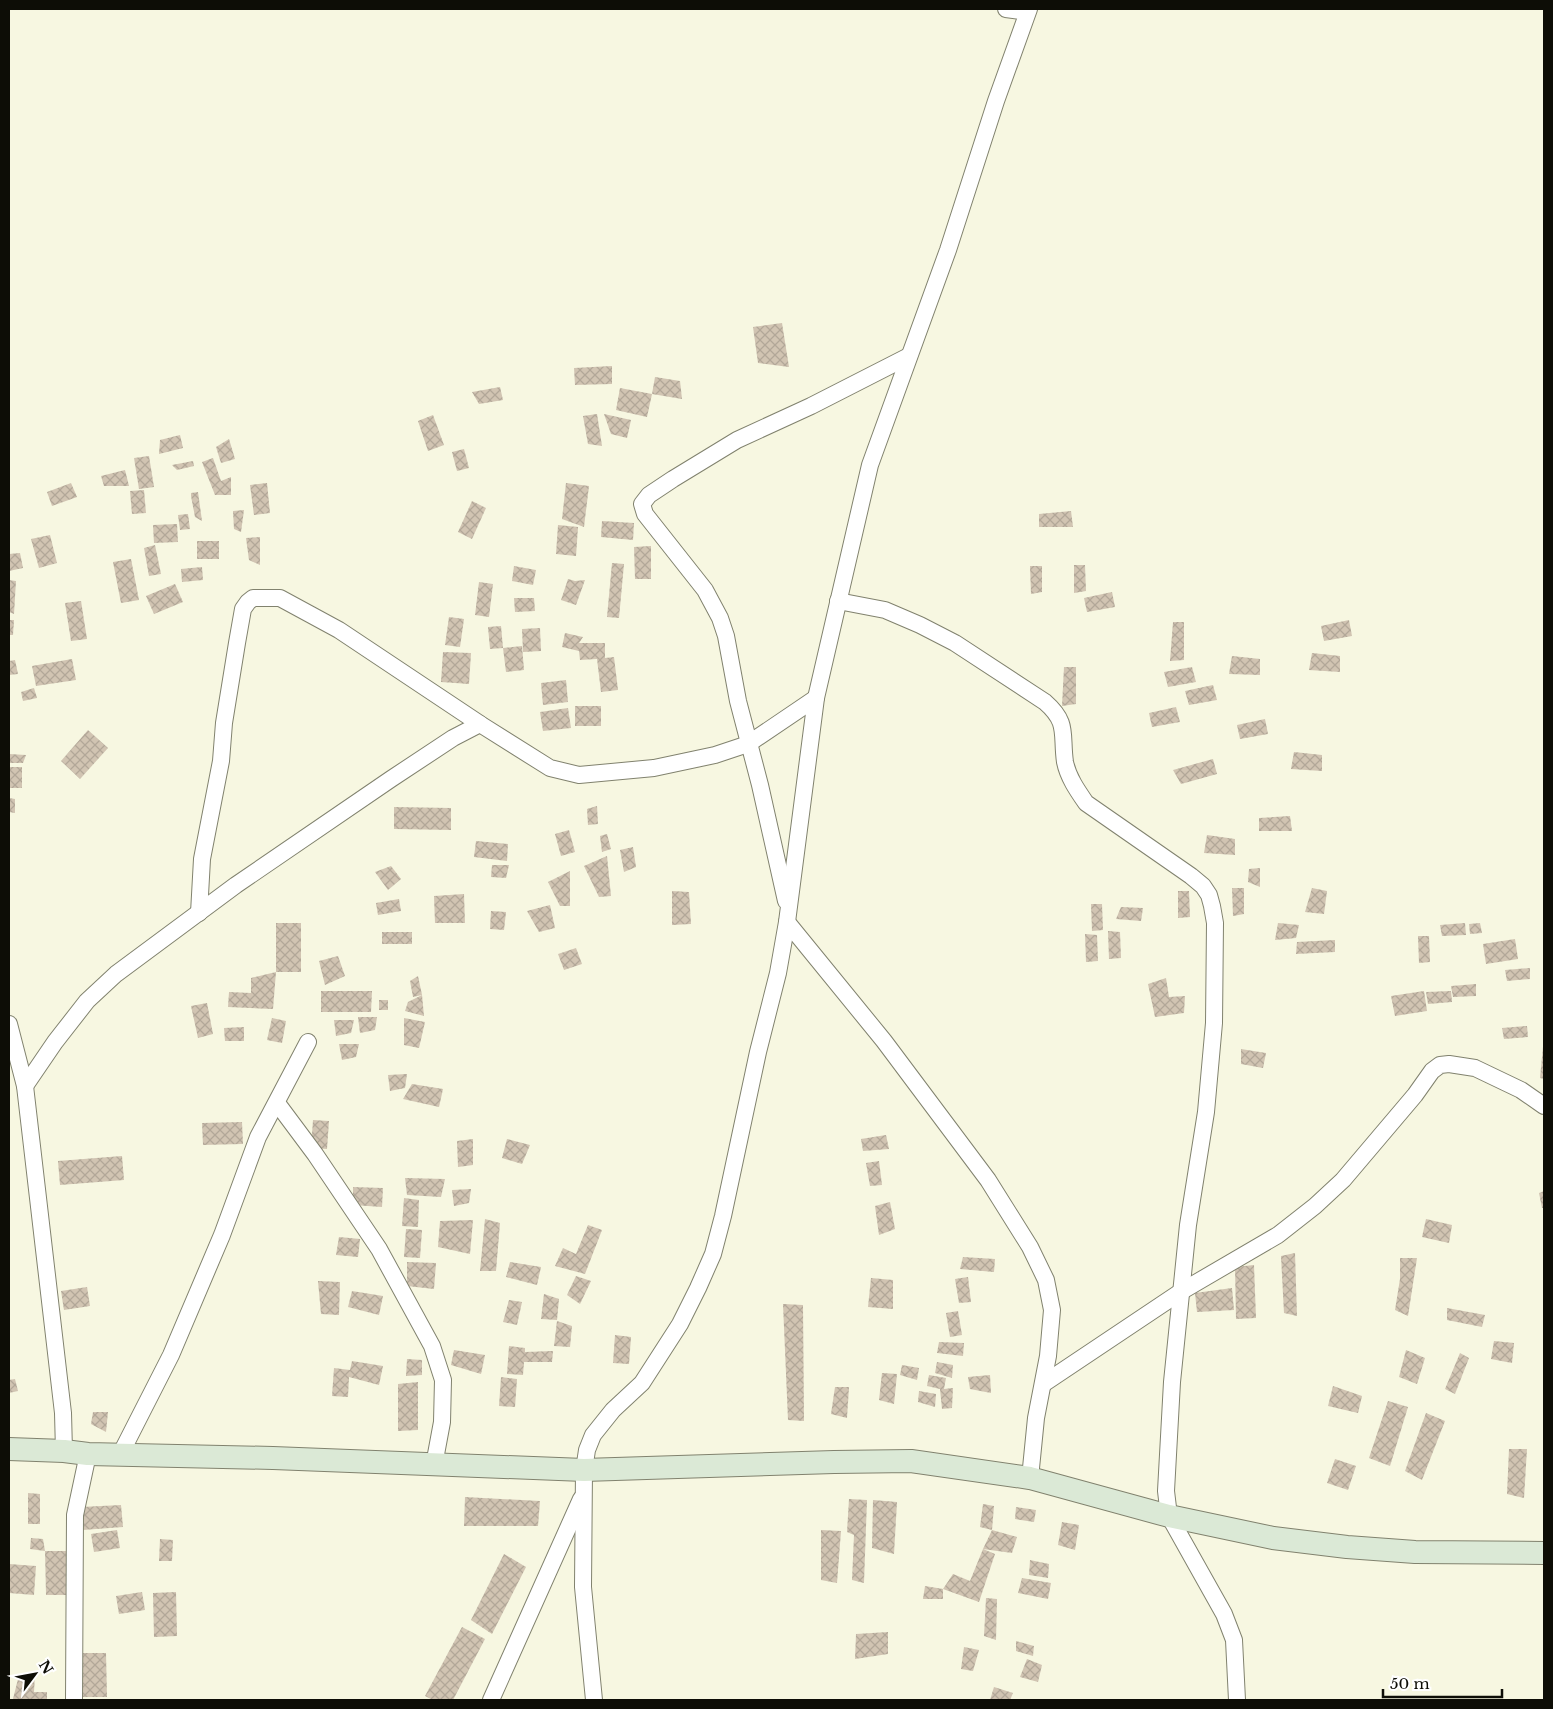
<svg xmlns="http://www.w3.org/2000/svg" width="1553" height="1709" font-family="'Libre Baskerville',serif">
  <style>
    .building { fill: url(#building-cross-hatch) }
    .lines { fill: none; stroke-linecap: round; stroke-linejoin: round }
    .street-casing { stroke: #81826e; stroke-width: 18 }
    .secondary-casing { stroke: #81826e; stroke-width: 24 }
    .street { stroke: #fff; stroke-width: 16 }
    .secondary { stroke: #dbe9d6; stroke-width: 22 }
  </style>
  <defs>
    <pattern id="building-cross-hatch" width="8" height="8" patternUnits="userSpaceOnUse" patternTransform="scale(1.25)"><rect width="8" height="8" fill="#d1c4b2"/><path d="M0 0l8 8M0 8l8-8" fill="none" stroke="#b2a798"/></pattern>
  </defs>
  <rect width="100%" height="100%" fill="#f7f7e1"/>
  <g class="building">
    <path d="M782,323l7,44 -31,-4 -5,-36z"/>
    <path d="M612,366v18l-37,1 -1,-17z"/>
    <path d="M655,377l25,4 2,18 -30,-5z"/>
    <path d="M500,387l3,13 -24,4 -7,-12z"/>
    <path d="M620,388l32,6 -5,23 -31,-7z"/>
    <path d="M597,414l5,32 -14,-2 -5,-28z"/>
    <path d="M604,414l27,6 -4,18 -16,-4z"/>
    <path d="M433,415l11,30 -16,6 -10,-30z"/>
    <path d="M180,435l3,13 -24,6 1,-14z"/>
    <path d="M229,439l6,20 -14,4 -5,-16z"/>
    <path d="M464,449l5,19 -12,3 -5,-19z"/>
    <path d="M149,456l5,31 -15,2 -5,-31z"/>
    <path d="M213,458l8,23 10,-4v18h-16l-13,-33z"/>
    <path d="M193,461l1,5 -17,4 -5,-5z"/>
    <path d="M125,470l4,16h-25l-3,-10z"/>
    <path d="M71,483l6,14 -25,9 -5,-14z"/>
    <path d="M267,483l3,30 -16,2 -4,-30z"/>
    <path d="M566,483l23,3 -5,41 -22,-8z"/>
    <path d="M144,490l2,23 -14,1 -2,-23z"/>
    <path d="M198,492l4,29 -7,-4 -4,-21v-3z"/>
    <path d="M472,501l14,7 -14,31 -14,-7z"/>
    <path d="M244,510l-3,22 -7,-3 -1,-18z"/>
    <path d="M1071,511l2,16h-34v-13z"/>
    <path d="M188,514l2,15 -10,1 -2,-15z"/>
    <path d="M602,521l32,2 -1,17 -32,-3z"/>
    <path d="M177,524l1,18 -24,1 -1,-18z"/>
    <path d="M558,525l20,2 -2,29 -20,-2z"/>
    <path d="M50,535l7,28 -18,5 -8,-29z"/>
    <path d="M260,537v28l-11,-5 -3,-22z"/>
    <rect x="197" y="541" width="22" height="18"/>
    <path d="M155,545l6,29 -12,2 -5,-28z"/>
    <path d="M651,546v33h-16l-1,-32z"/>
    <path d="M20,553l3,15 -14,3v-17z"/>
    <path d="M131,559l8,41 -18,3 -8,-41z"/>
    <path d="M612,563l12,1 -5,54 -12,-1z"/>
    <path d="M1074,565h11l1,26 -12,2z"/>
    <path d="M514,566l22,4 -3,15 -21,-4z"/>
    <path d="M1030,566h12v26l-11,2z"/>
    <path d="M202,567l1,13 -21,2 -1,-13z"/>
    <path d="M568,579l7,2 10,-1 -9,25 -15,-5z"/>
    <path d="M9,580l7,1 -2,33 -5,-2z"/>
    <path d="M479,582l14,2 -4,33 -14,-2z"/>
    <path d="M175,584l8,18 -29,12 -8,-18z"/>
    <path d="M1112,592l3,15 -28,5 -3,-14z"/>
    <path d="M514,598h20l1,13 -20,1z"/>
    <path d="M81,601l6,38 -16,2 -6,-38z"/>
    <path d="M449,617l15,2 -4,28 -15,-2z"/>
    <path d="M9,620h5l-1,15h-4z"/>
    <path d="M1349,620l3,16 -28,5 -3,-15z"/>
    <path d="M1173,622h11v38l-14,1z"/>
    <path d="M501,626l2,22 -13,1 -2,-22z"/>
    <path d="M540,628l1,23 -18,1 -1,-23z"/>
    <path d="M565,633l18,4 -4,6h26v15l9,-1 4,33 -17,2 -4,-33 -17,1 -1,-9 -17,-4z"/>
    <path d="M522,646l2,24 -18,2 -3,-24z"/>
    <path d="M443,652l28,1 -2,31 -28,-2z"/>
    <path d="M1312,653l28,3v16l-31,-2z"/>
    <path d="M1232,656l28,3v16l-31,-1z"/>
    <path d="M72,659l4,21 -40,6 -4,-20z"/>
    <path d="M15,660l3,14 -9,1v-14z"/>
    <path d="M1064,667h12v37l-14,2z"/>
    <path d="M1192,667l4,15 -28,5 -4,-15z"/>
    <path d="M566,680l2,22 -25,3 -2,-22z"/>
    <path d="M1213,685l4,15 -28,5 -4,-14z"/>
    <path d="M34,688l3,10 -14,3 -2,-9z"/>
    <rect x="575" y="706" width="26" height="20"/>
    <path d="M1176,707l4,15 -28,5 -3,-14z"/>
    <path d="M568,708l3,20 -28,3 -3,-19z"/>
    <path d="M1265,719l3,15 -28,5 -3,-14z"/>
    <path d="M88,730l20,18 -28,31 -19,-18z"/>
    <path d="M1294,752l28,3v16l-31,-2z"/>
    <path d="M9,754l17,1 -3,8h-14z"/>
    <path d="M1213,759l4,15 -36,10 -8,-14z"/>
    <rect x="9" y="767" width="13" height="21"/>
    <path d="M9,798l6,1v14l-6,-1z"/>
    <path d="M597,806l1,18 -10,1 -1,-16z"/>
    <path d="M394,807l57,1v22l-57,-1z"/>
    <path d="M1290,816l2,15h-33v-13z"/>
    <path d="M569,830l6,22 -14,4 -6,-22z"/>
    <path d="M607,834l4,15 -9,3 -2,-16z"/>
    <path d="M1207,835l28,4v16l-31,-2z"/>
    <path d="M476,841l32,3 -1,17 -33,-4z"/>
    <path d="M633,847l3,20 -12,5 -4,-22z"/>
    <path d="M607,856l4,40 -12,1 -15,-31z"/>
    <path d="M492,865h17l-3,13 -15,-1z"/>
    <path d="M391,866l10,13 -13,11 -13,-18z"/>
    <path d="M1260,868v19l-12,-5 1,-13z"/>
    <path d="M570,871v35h-10l-12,-24z"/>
    <path d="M1232,888h12v26l-11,2z"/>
    <path d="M1312,888l15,3 -3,23 -19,-2z"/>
    <path d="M672,891l17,1 2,32 -19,1z"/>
    <path d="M1178,891h11l1,26 -12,1z"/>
    <path d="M464,894l1,29h-30l-1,-27z"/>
    <path d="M399,899l2,12 -23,4 -2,-12z"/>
    <path d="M1091,904h11l1,26 -11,1z"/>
    <path d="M550,905l5,23 -16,4 -12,-21z"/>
    <path d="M1121,907l22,1 -2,13 -25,-2z"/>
    <path d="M491,911l15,1 -2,18 -14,-1z"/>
    <path d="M276,923h25v49h-25l-3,37 -45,-2 1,-15 22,1v-15l25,-6z"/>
    <path d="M1278,923l21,2 -3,13 -21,2z"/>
    <path d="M1465,923l1,12 -24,1 -2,-11z"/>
    <path d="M1480,923l2,10 -12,1 -1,-10z"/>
    <path d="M1108,931l12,1 1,26 -12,1z"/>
    <rect x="382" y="932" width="30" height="12"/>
    <path d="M1085,934l12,1 1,26 -12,1z"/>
    <path d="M1418,936h11l1,26 -11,1z"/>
    <path d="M1515,939l3,20 -32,5 -3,-20z"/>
    <path d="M1335,940v12l-39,2 1,-12z"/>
    <path d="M576,948l6,16 -18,6 -6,-16z"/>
    <path d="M338,956l7,20 -20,9 -6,-24z"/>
    <path d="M1530,968v11l-23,2 -2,-11z"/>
    <path d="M418,976l4,19 -9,2 -3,-16z"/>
    <path d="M1166,978l3,19 16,-1 -1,17 -29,4 -7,-33z"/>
    <path d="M1476,984v12l-23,1 -2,-11z"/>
    <path d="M321,991h51l-1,21h-50z"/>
    <path d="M1424,991l3,20 -32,5 -4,-20z"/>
    <path d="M1451,991l1,11 -24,2 -2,-12z"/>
    <path d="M422,995l2,21 -19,-5 3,-9z"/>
    <rect x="379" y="1000" width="9" height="10"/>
    <path d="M207,1003l6,31 -15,4 -7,-32z"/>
    <path d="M358,1017h19l-2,13 -15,3z"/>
    <path d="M272,1018l14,3 -4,22 -15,-3z"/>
    <path d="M404,1018l21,4 -6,26 -15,-3z"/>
    <path d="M334,1020h20l-3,13 -15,3z"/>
    <path d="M1527,1026l1,11 -24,2 -2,-11z"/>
    <path d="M244,1027v14h-19l-1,-13z"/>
    <path d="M339,1044h20l-3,13 -14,3z"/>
    <path d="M1543,1047h1v32l-4,-1z"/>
    <path d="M1241,1049l25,4 -3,15 -22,-4z"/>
    <path d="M407,1074l-2,14 -15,3 -2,-16z"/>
    <path d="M412,1084l31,5 -4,18 -36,-8z"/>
    <path d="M313,1120l16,1 -2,28 -16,-1z"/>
    <path d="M242,1122l1,22 -40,1 -1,-22z"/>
    <path d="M886,1135l3,14 -26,2 -2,-12z"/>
    <path d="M473,1139v26l-15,2 -1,-26z"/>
    <path d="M507,1139l23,6 -8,19 -20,-6z"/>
    <path d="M122,1156l2,24 -64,5 -2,-24z"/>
    <path d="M879,1161l3,24 -12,1 -4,-23z"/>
    <path d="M405,1178l40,1 -4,18 -34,-2z"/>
    <path d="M353,1187l30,1 -1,19 -29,-2z"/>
    <path d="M471,1189l-2,14 -15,3 -2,-16z"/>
    <path d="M1544,1191v17h-2l-3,-15z"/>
    <path d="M404,1198l15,2 -1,27 -16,-1z"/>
    <path d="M890,1202l5,27 -16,6 -4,-29z"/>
    <path d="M485,1219l15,4 -4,48h-16z"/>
    <path d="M1426,1219l26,6 -3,18 -27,-6z"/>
    <path d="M473,1220l-3,34 -32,-7 2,-26z"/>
    <path d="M588,1225l14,5 -17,44 -30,-8 8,-18 13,6z"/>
    <path d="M406,1229l16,1 -2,28 -16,-1z"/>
    <path d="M339,1237l21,2 -2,18 -22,-2z"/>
    <path d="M1295,1253l2,63 -13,-3 -3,-57z"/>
    <path d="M963,1257l32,2 -1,13 -34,-3z"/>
    <path d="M1400,1258h17l-9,58 -13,-6 5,-31z"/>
    <path d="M407,1262l29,1 -2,26 -27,-3z"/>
    <path d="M510,1262l31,5 -4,18 -31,-8z"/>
    <path d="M1254,1265l2,53 -20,1 -1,-52z"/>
    <path d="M576,1276l15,5 -11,23 -13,-9z"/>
    <path d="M968,1277l3,25 -12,1 -4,-24z"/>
    <path d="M871,1278l22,2v29l-25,-2z"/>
    <path d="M318,1281l22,1 -1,33 -18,-1z"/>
    <path d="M87,1287l3,19 -26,4 -3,-19z"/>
    <path d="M1232,1288l2,22 -37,2 -2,-19z"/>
    <path d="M352,1291l31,5 -4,19 -31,-8z"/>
    <path d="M544,1294l15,5 -2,21 -16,-1z"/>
    <path d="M509,1300l13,2 -5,23 -14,-3z"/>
    <path d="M783,1304l20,1 1,116 -16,-1z"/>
    <path d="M1447,1308l38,7 -3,12 -35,-7z"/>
    <path d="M958,1311l4,24 -12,2 -4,-24z"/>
    <path d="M557,1321l15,5 -2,21 -16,-1z"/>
    <path d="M615,1335l16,2 -2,27 -16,-1z"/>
    <path d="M1494,1341l20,2 -2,20 -21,-4z"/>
    <path d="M939,1342l25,1 -1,13 -26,-3z"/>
    <path d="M509,1346l16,2v4l28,-1 -1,11h-28l-1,13 -16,-1z"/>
    <path d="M454,1350l31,5 -4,19 -30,-9z"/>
    <path d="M1406,1350l19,8 -8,26 -18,-7z"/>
    <path d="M1460,1353l9,5 -14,36 -10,-5z"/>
    <path d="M407,1359l15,1v15l-16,1z"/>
    <path d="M352,1361l31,5 -4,19 -30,-8 -1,20 -16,-1 2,-28 16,2z"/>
    <path d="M937,1362l16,3 -1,13 -17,-5z"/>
    <path d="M902,1365l17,3 -2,12 -17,-5z"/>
    <path d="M882,1373l15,1 -3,30 -15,-4z"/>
    <path d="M929,1375l17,3 -2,11 9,-1 -1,20 -10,1 -2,-20 -13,-3z"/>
    <path d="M990,1375l1,18 -21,-4 -2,-12z"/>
    <path d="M501,1377l16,2 -2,28 -16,-1z"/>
    <path d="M15,1379l3,12 -9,2v-13z"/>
    <path d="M418,1382v48l-20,1v-47z"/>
    <path d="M1333,1386l29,10 -4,17 -30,-7z"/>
    <path d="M835,1387h14l-2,31 -16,-4z"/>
    <path d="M919,1391l17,3 -1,13 -17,-5z"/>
    <path d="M1388,1401l20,6 -18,59 -21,-8z"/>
    <path d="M93,1412h15l-2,20 -15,-8z"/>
    <path d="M1426,1413l19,8 -23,59 -17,-9z"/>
    <path d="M1509,1449h18l-3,49 -17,-4z"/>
    <path d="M1335,1459l21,7 -8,24 -21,-7z"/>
    <path d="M28,1493l12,1v30h-12z"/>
    <path d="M465,1497l75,4 -2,25h-74z"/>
    <path d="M849,1499l18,1 -3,83 -12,-3 2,-45 -7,-3z"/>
    <path d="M873,1500l24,2 -3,52 -22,-6z"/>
    <path d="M983,1504l11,2 -2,24 -12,-3z"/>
    <path d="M121,1505l2,22 -40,3 -2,-23z"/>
    <path d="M1016,1507l20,3 -2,12 -19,-3z"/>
    <path d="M1062,1522l17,3 -4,25 -17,-5z"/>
    <path d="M117,1530l3,18 -26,4 -3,-18z"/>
    <path d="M821,1530l20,1 -4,52 -16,-3z"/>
    <path d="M992,1530l25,7 -5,16 -29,-4 12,5 -16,48 -36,-13 10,-15 17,7 13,-32z"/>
    <path d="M31,1538l12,1 2,12 -15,-2z"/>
    <path d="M160,1539l13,1 -1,21h-13z"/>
    <path d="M45,1551h23l1,44h-23z"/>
    <path d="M504,1554l22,13 -34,67 -21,-14z"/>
    <path d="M1030,1560l19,4 -1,14 -19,-3z"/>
    <path d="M9,1564l27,2 -2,29 -25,-2z"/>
    <path d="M1022,1578l29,5 -3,16 -30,-6z"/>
    <path d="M925,1586l18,3v10h-20z"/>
    <path d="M142,1592l3,18 -26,4 -3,-18z"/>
    <path d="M176,1592l1,44 -23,1 -1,-44z"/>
    <path d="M986,1598l11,1 -1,41 -12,-4z"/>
    <path d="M462,1627l23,12 -32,61h-20l-8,-4z"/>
    <path d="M888,1632v22l-33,5 1,-25z"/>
    <path d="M1016,1641l18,5 -1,10 -17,-5z"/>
    <path d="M964,1647l15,3 -6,21 -12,-2z"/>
    <path d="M82,1653h24l1,44h-24z"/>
    <path d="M1027,1659l15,6 -4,17 -18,-5z"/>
    <path d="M19,1675h16l-1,17h13v8l-34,-1z"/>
    <path d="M994,1687l19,6 -3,7h-20z"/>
  </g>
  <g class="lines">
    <g class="street-casing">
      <g id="street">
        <path d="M1006,9l21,3"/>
        <path d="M838,601l47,9 35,15 35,18 90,59c24,21 16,32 20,60 3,15 12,28 21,41l105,73 12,10 6,9 3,11 3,17 -1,100 -8,89 -18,113 -16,157 -6,109 3,25 55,98 10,26 3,60"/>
        <path d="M786,901l-26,-116 -22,-84 -12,-65 -6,-18 -15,-28 -60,-76 -3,-10 7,-9 24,-16 64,-39 74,-34 98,-50"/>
        <path d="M199,913l3,-54 19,-98 3,-38 13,-80 6,-34 5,-7 5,-4h27l59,32 141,94 70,44 29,7 75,-7 61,-13 33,-11 68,-46"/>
        <path d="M787,922l97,119 104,139 42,67 16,33 6,30 -4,46 -12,62 -6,60"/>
        <path d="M9,1024l16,62 38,327 1,38"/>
        <path d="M25,1086l30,-44 32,-41 29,-27 120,-89 155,-106 62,-41 27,-14"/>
        <path d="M277,1103l38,51 64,95 53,97 11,34 -1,42 -8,43"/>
        <path d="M1043,1384l139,-93 96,-56 37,-29 28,-26 72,-85 17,-24 8,-6 9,-1 26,4 46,22 23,16"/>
        <path d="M120,1455l51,-100 51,-120 36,-98 50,-95"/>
        <path d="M74,1700l1,-185 13,-61"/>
        <path d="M491,1700l90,-201"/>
        <path d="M594,1700l-11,-113 1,-117 3,-20 6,-15 20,-25 29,-27 38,-59 18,-36 15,-34 10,-38 35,-164 20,-79 9,-51 29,-224 54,-233 78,-215 48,-149 33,-92"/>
      </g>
    </g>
    <g class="secondary-casing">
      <path id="secondary" d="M9,1449l55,2 24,3 185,4 311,12 250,-8 77,-1 119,17 139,38 104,22 74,9 68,5 129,1"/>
    </g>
    <use href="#street" class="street"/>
    <use href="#secondary" class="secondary"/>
  </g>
  <rect width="1553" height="1709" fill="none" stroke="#0d0d06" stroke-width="20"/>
  <g transform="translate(35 1674) rotate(58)" stroke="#ffffff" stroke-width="4" paint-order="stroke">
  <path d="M0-4L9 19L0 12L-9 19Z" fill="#0d0d06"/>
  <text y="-8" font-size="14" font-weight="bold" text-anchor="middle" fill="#0d0d06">N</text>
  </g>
  <path d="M1383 1689v8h119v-8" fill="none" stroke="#0d0d06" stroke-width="2.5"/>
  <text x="1390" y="1689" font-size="15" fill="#0d0d06" stroke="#ffffff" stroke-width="4" paint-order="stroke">50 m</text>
</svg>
